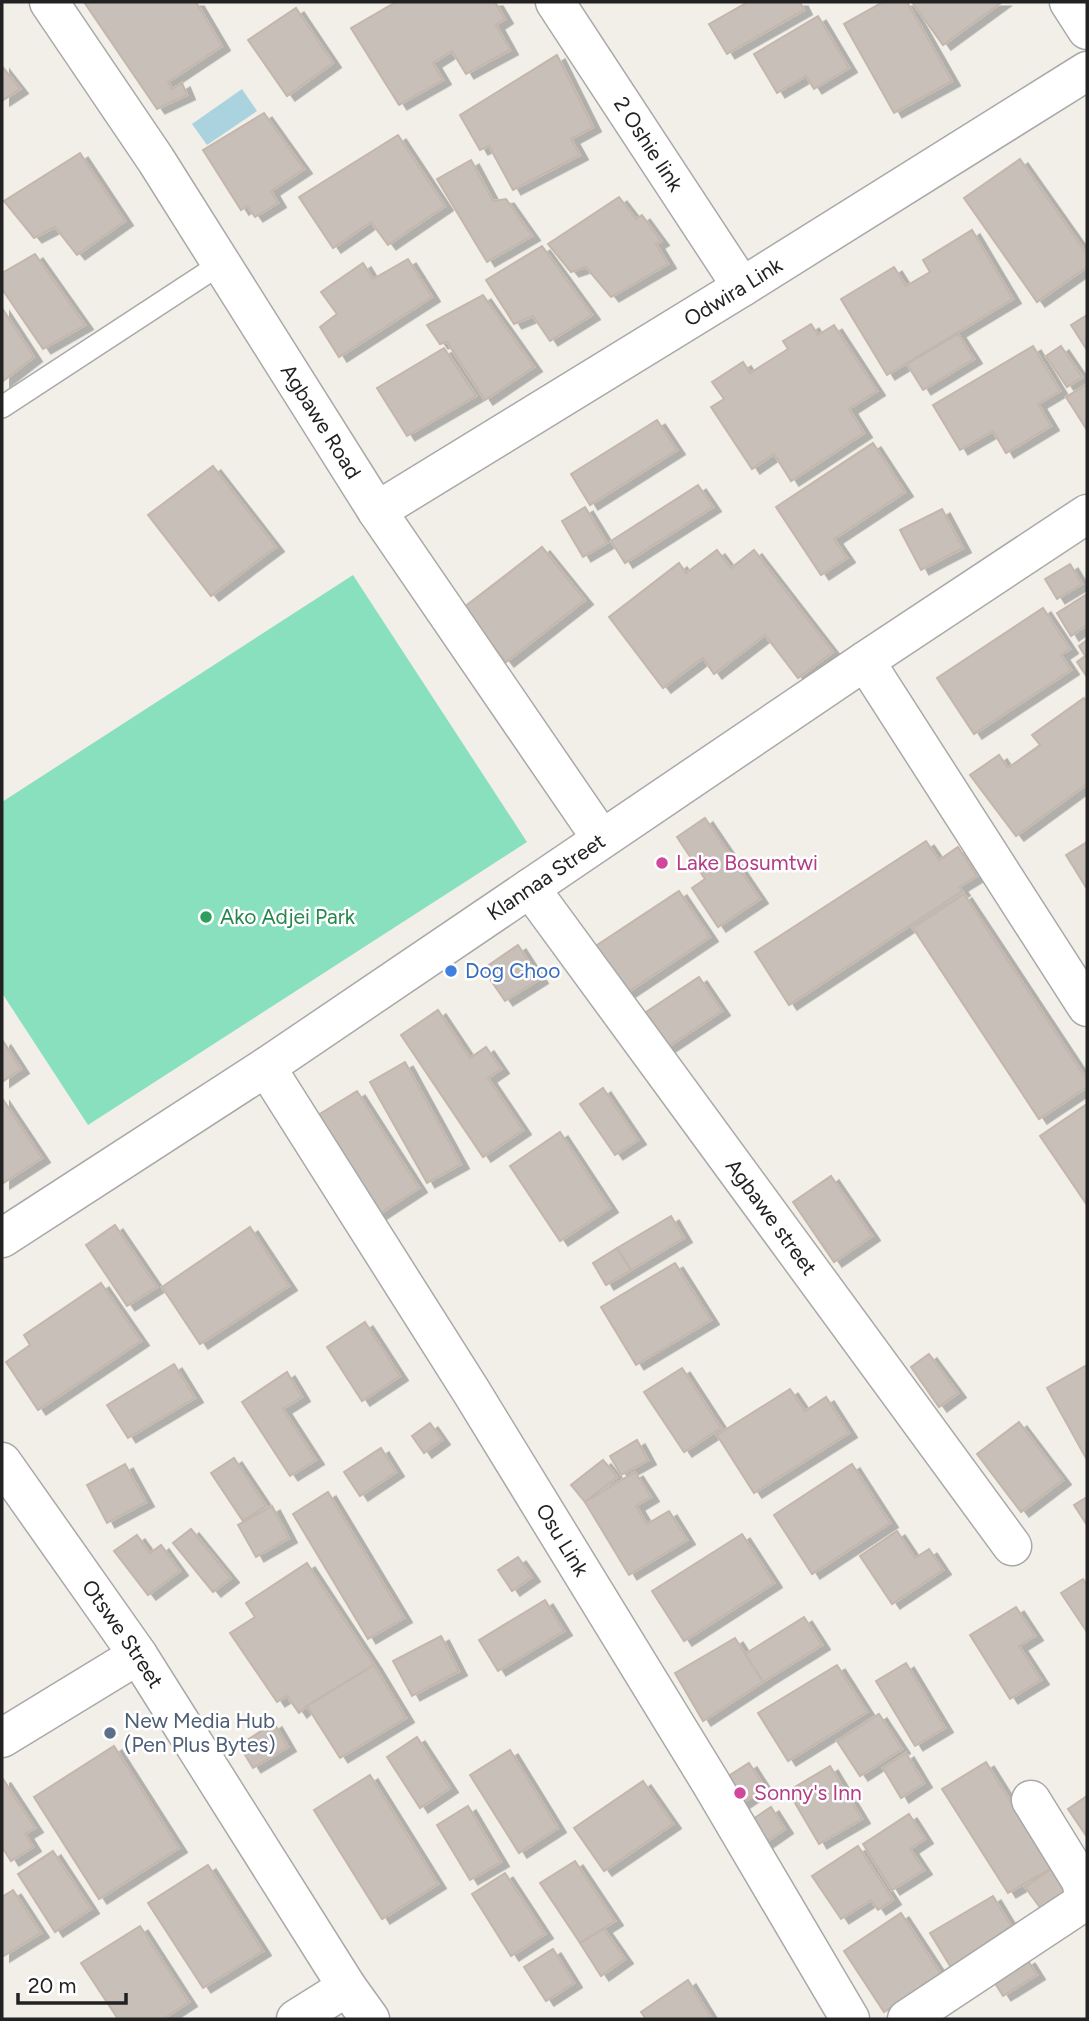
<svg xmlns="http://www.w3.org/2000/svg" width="1089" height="2021" font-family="Figtree,sans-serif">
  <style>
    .pitch { fill: #88e0be }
    .water { fill: #aad3df }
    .building { fill: #c7bfb8; stroke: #c4b6ab; stroke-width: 2; filter: url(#shadow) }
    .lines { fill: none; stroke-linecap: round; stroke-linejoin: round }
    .service-casing { stroke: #a9a9a9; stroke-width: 24 }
    .minor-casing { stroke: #a9a9a9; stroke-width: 41 }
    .service { stroke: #fff; stroke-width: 21 }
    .minor { stroke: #fff; stroke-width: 38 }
    .hotel-dot { fill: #d1479c; stroke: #fff; stroke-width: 2.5 }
    .leisure-dot { fill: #2e9e5b; stroke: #fff; stroke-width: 2.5 }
    .shop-dot { fill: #3f7fe0; stroke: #fff; stroke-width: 2.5 }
    .service-dot { fill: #5c6f8a; stroke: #fff; stroke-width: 2.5 }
    .labels { text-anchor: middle; stroke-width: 5; stroke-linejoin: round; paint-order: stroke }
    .street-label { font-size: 21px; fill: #222; stroke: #fff }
    .hotel-label { font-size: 21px; fill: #b23c85; stroke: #fff; text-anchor: start }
    .leisure-label { font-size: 21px; fill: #27864d; stroke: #fff; text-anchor: start }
    .shop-label { font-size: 21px; fill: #366cbe; stroke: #fff; text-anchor: start }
    .service-label { font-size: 21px; fill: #4e5e75; stroke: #fff; text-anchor: start }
  </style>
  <defs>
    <filter id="shadow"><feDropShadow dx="8" dy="4.5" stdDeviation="0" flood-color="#0004"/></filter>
  </defs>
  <rect width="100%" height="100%" fill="#f2efe9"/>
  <path class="pitch" d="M353,575l174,267 -439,283 -86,-132v-191z"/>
  <path class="water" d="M242,89l15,22 -50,34 -15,-21z"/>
  <g class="building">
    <path d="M84,2h112l26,44 -54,36 4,7 10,-6 5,12 -30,14z"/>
    <path d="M396,2h99l10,17 -9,6 14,25 -44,24 -14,-23 -19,12 10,17 -44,25 -48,-77z"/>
    <path d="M748,2h52l4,8 -77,44 -18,-30z"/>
    <path d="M883,2h24l45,79 -58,32 -50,-89z"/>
    <path d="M912,2h90l-59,43z"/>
    <path d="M296,8l37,55 -46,33 -39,-56z"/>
    <path d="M818,16l31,52 -35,21 -8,-13 -29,17 -23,-39z"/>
    <path d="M557,55l36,72 -22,12 9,16 -67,35 -24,-44 -9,4 -20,-35z"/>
    <path d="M2,66l18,23 -18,12z"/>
    <path d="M264,113l40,56 -33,22 7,12 -23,14 -8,-11 -6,4 -38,-60z"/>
    <path d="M398,135l47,71 -57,39 -17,-23 -38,26 -34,-51z"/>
    <path d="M80,153l45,68 -48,34 -22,-28 -21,11 -30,-37z"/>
    <path d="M1020,159l67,95v13l-50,35 -73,-104z"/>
    <path d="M471,160l22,41 13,-2 26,37 -45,26 -50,-83z"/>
    <path d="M619,197l17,22 6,-4 19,26 -5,3 12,20 -57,33 -25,-30 -15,5 -23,-28z"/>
    <path d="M972,230l41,69 -126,76 -46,-76 53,-32 12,19 24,-14 -7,-12z"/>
    <path d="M542,246l50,69 -42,26 -17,-25 -19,8 -28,-44z"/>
    <path d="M35,254l50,71 -42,24 -41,-60v-16z"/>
    <path d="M408,259l24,38 -93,60 -19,-30 17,-13 -16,-22 42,-29 10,16z"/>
    <path d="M483,295l51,72 -49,33 -38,-58 -7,2 -13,-19z"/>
    <path d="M2,308l32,49 -32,25z"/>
    <path d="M1087,315v35l-16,-25z"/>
    <path d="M811,324l7,11 16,-10 43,66 -28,18 15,24 -73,48 -17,-27 -22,15 -41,-62 13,-8 -12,-17 31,-20 7,11 38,-24 -5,-8z"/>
    <path d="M958,334l16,25 -51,31 -16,-26z"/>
    <path d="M1033,346l27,45 -22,13 13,22 -45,27 -13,-22 -33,19 -27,-45z"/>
    <path d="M1061,346l21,31 -15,10 -21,-31z"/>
    <path d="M444,348l32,48 -69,40 -30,-48z"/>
    <path d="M1087,384v46l-21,-33z"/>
    <path d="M657,420l20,30 -87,55 -19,-31z"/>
    <path d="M873,443l32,49 -71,47 13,19 -26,17 -45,-68z"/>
    <path d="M213,466l63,81 -65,49 -63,-81z"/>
    <path d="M698,485l15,22 -88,56 -14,-22z"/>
    <path d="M585,507l22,36 -24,14 -21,-36z"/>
    <path d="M942,509l21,39 -42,22 -21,-40z"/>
    <path d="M542,547l43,53 -79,62 -43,-54z"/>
    <path d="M717,550l14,18 23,-18 79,102 -35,26 -33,-43 -51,39 -11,-16 -40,30 -54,-71 70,-54 7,10z"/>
    <path d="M1070,564l12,20 -25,15 -12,-20z"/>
    <path d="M1087,594v31l-16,11 -14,-23z"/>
    <path d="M1043,608l27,41 -9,6 10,15 -97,64 -37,-56z"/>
    <path d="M1087,640v37l-10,-15 8,-6 -6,-10z"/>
    <path d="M1084,698l3,4v82l-71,52 -46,-61 29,-20 9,13 32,-23 -8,-10z"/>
    <path d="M705,818l55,81 -42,28 -26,-39 13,-9 -28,-42z"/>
    <path d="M926,841l13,19 19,-13 19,29 -18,11 3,4 -173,114 -34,-53z"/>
    <path d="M1087,842v47l-21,-34z"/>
    <path d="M679,891l31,46 -94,63 -31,-47z"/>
    <path d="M964,894l123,186v7l-48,32 -126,-191z"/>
    <path d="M518,945l22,34 -35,22 -22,-32z"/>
    <path d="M699,977l23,34 -62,41 -23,-34z"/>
    <path d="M438,1010l32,48 16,-11 15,22 -13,9 35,52 -40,27 -82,-122z"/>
    <path d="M3,1041l18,28 -19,13v-40z"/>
    <path d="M405,1062l56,102 -34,19 -57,-101z"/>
    <path d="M603,1088l35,52 -23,15 -35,-51z"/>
    <path d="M357,1091l62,97 -46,30 -63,-98z"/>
    <path d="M2,1098l40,60 -40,26z"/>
    <path d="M1087,1104v101l-47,-69z"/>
    <path d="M560,1132l50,76 -50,33 -50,-75z"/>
    <path d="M831,1176l41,60 -38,26 -41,-60z"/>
    <path d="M671,1216l13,22 -53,32 -14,-22z"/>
    <path d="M115,1225l42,62 -30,19 -41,-61z"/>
    <path d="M250,1227l39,59 -89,58 -38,-57z"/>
    <path d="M617,1248l14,22 -25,15 -13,-22z"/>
    <path d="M675,1263l36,57 -75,45 -35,-58z"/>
    <path d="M101,1283l40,58 -103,69 -32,-48 24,-17 -6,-10z"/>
    <path d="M365,1322l35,54 -38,25 -35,-54z"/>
    <path d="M929,1354l29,39 -19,14 -28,-40z"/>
    <path d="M174,1364l21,34 -67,40 -21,-33z"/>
    <path d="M1087,1365v95l-40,-72z"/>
    <path d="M682,1368l39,60 -37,24 -40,-60z"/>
    <path d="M287,1372l15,25 -19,12 33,51 -26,16 -48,-74z"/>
    <path d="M790,1389l15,22 21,-14 23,36 -95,60 -37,-58z"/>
    <path d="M1019,1422l44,58 -42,32 -44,-58z"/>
    <path d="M430,1423l12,17 -18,13 -12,-17z"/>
    <path d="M637,1440l11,20 -27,15 -11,-19z"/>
    <path d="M381,1448l15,24 -36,24 -16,-24z"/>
    <path d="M234,1458l32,48 -23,15 -32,-48z"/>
    <path d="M603,1460l14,17 -32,25 -14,-17z"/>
    <path d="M125,1464l21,38 -39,21 -20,-38z"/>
    <path d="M852,1464l38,59 -78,51 -38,-59z"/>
    <path d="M635,1472l16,25 -15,9 11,18 22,-13 18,29 -58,35 -44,-73z"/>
    <path d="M328,1492l76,126 -36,21 -75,-125z"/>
    <path d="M1087,1497v28l-13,-20z"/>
    <path d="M272,1506l17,32 -33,19 -18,-32z"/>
    <path d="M191,1529l40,49 -18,14 -40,-49z"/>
    <path d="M897,1531l18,27 14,-9 14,21 -51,34 -32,-48z"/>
    <path d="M742,1534l32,49 -90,58 -32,-50z"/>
    <path d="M137,1535l13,18 11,-8 19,26 -32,24 -34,-44z"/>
    <path d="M518,1557l14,20 -20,14 -14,-21z"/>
    <path d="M307,1563l67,102 -67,41 -8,7 -12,-17 -10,6 -47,-69 25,-16 -9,-14z"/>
    <path d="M1083,1579l4,6v47l-26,-39z"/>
    <path d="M545,1600l19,31 -66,40 -19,-31z"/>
    <path d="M1016,1607l19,29 -16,10 22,34 -31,19 -40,-64z"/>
    <path d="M804,1617l18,28 -59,37 -18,-28z"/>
    <path d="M441,1636l18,35 -47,25 -19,-35z"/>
    <path d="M735,1638l28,44 -60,39 -28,-48z"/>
    <path d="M906,1663l39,65 -30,18 -39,-65z"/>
    <path d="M374,1665l32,53 -66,40 -33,-52z"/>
    <path d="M837,1665l30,47 -79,49 -30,-48z"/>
    <path d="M879,1714l23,35 -42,27 -23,-35z"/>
    <path d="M274,1723l14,24 -35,21 -14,-23z"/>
    <path d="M417,1737l33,51 -30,20 -33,-51z"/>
    <path d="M114,1746l65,102 -80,51 -65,-102z"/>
    <path d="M510,1750l48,78 -39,25 -49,-78z"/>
    <path d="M906,1753l18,30 -23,15 -18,-30z"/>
    <path d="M986,1762l66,106 -44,25 -66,-104z"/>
    <path d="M749,1763l16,25 -29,19 -17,-25z"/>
    <path d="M830,1766l32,53 -43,25 -31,-53z"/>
    <path d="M370,1775l68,109 -56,35 -68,-109z"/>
    <path d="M2,1779h1l32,49 -10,6 8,13 -22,14 -9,-14z"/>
    <path d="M643,1781l30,43 -69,47 -30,-43z"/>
    <path d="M1087,1796v41l-19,-28z"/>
    <path d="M468,1806l33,56 -31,18 -33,-55z"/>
    <path d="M771,1807l14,22 -26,18 -15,-22z"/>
    <path d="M909,1814l16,25 -15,10 14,21 -32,20 -29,-46z"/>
    <path d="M858,1846l35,54 -15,10 -7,-10 -30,19 -29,-43z"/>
    <path d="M53,1851l38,58 -36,23 -37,-58z"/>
    <path d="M575,1861l40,60 -35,22 -40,-60z"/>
    <path d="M208,1865l55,86 -60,37 -55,-85z"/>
    <path d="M1052,1868l22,30 -27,19 -22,-30z"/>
    <path d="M505,1873l40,61 -34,22 -39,-62z"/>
    <path d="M13,1890l28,43 -39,24v-60z"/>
    <path d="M993,1896l21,35 -62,38 -22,-36z"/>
    <path d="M901,1913l40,61 -57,38 -40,-61z"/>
    <path d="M140,1926l49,76 -26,17h-45l-37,-56z"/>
    <path d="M604,1929l21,30 -24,17 -21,-33z"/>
    <path d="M553,1949l21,34 -28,18 -22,-34z"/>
    <path d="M1027,1959l10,16 -34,21 -10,-16z"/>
    <path d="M688,1980l24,39h-66l-5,-7z"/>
  </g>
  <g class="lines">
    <g class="service-casing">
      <path id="service" d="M2,407l220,-144"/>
    </g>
    <g class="minor-casing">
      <g id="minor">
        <path id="s1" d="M49,2l107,158 221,351 224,327"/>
        <path id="s2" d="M555,2l187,285"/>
        <path d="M1069,2l18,28"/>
        <path id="s3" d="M377,511l365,-224 345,-216"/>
        <path d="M865,661l222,346"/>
        <path id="s4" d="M530,888l482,658"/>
        <path id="s5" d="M266,1067l205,324 240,392 139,236"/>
        <path id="s6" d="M2,1238l264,-171 599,-406 222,-147"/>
        <path id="s7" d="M2,1462l136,193 209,332 23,32"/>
        <path d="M2,1738l136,-83"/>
        <path d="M296,2019l51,-32"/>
        <path d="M907,2019l172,-114 5,-11 -3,-13 -50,-81"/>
      </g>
    </g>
    <use href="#service" class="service"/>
    <use href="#minor" class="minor"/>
  </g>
  <g class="hotel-dot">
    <circle cx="662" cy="863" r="7"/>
    <circle cx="740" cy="1793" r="7"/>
  </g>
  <circle class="leisure-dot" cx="206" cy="917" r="7"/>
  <circle class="shop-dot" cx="451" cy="971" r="7"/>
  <circle class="service-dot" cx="110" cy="1733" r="7"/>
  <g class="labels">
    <g class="street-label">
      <text dy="7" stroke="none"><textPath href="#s2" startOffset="170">2 Oshie link</textPath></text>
      <text dy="7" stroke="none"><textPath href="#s3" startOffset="418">Odwira Link</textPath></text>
      <text dy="7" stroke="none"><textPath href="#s1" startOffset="500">Agbawe Road</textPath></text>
      <text dy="7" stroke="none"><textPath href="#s6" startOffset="653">Klannaa Street</textPath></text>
      <text dy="7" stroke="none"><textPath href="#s4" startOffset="408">Agbawe street</textPath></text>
      <text dy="7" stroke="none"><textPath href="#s5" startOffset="558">Osu Link</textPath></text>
      <text dy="7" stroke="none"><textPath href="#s7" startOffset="210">Otswe Street</textPath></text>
    </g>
    <g class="hotel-label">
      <text x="676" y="870">Lake Bosumtwi</text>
      <text x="754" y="1800">Sonny's Inn</text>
    </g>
    <g class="leisure-label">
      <text x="220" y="924">Ako Adjei Park</text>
    </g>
    <g class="shop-label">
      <text x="465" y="978">Dog Choo</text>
    </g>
    <g class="service-label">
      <text x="124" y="1728">New Media Hub<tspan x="124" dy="24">(Pen Plus Bytes)</tspan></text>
    </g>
  </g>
  <rect width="1089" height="2021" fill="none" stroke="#222222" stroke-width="7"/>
  <path d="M18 1993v10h108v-10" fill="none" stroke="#222222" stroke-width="3.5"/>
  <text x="28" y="1993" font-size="21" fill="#222222" stroke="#ffffff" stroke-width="5" paint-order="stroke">20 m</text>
</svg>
